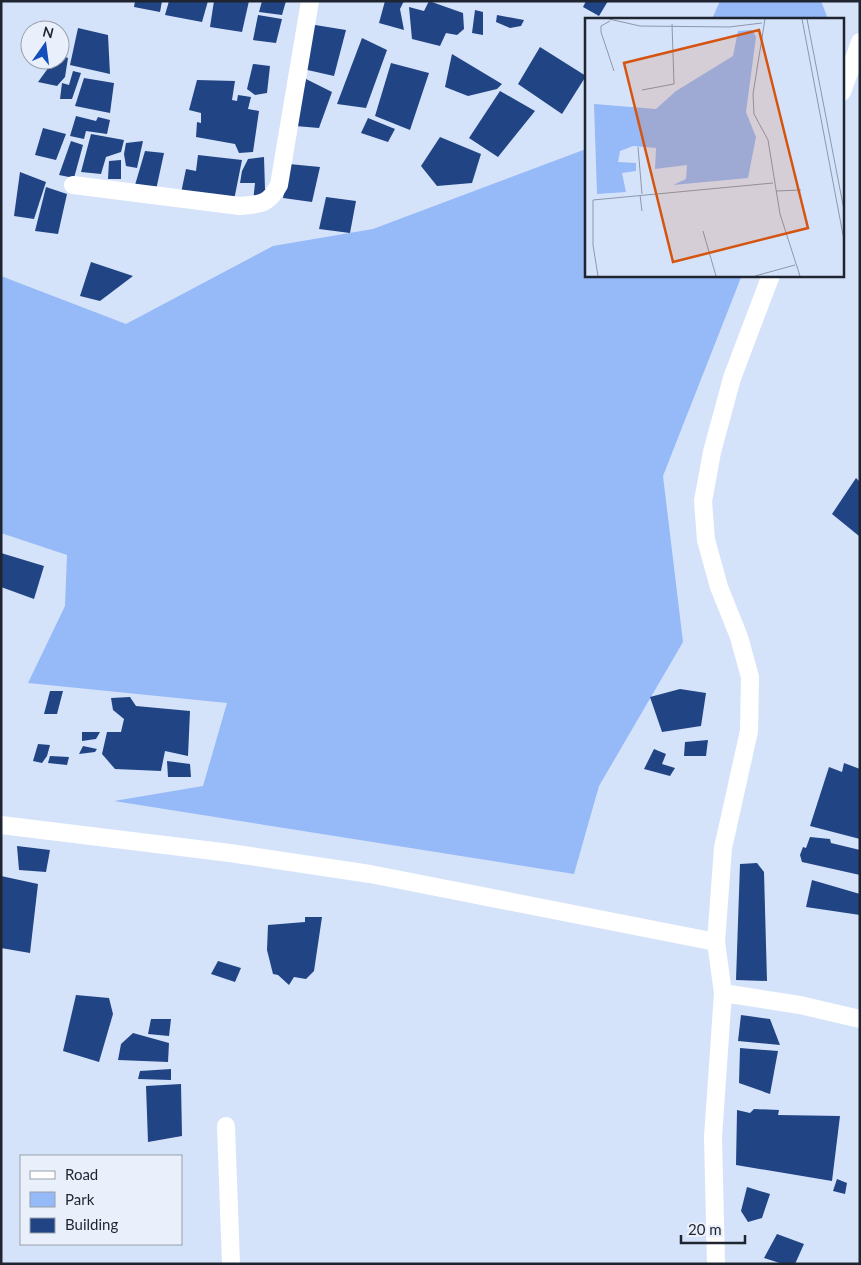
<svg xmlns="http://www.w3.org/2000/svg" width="861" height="1265" font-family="Lato,sans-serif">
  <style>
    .green { fill: #96b9f7 }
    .building { fill: #214484 }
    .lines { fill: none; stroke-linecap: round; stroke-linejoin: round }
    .street { stroke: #fff; stroke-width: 18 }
    .inset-road { fill: none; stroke: #8c97a9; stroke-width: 1 }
    .view { fill: #d45410; fill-opacity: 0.15; stroke: #d45410; stroke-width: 2.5 }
    .inset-edge { fill: none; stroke: #1f2530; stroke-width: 2.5 }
  </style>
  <rect width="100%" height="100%" fill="#d5e3fa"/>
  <g class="green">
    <path d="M720,1h101l7,18h-116z"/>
    <path d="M586,149v126h156l-79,201 20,166 -84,144 -25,88 -460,-73 89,-15 24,-83 -199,-20 37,-77 2,-51 -66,-22v-257l125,48 147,-78 100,-17z"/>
  </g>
  <g class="building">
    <path d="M135,1h27l-2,11 -26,-5z"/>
    <path d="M169,1h39l-6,21 -37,-7z"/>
    <path d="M214,1h35l-7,31 -32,-5z"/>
    <path d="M262,1h24l-4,14 -23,-3z"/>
    <path d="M385,1h19l-4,8 4,21 -25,-7z"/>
    <path d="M429,1l34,12 1,16 -7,6 -11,-2 -6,13 -28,-7 -3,-32 15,4z"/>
    <path d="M586,1h22l-9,15 -16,-9z"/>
    <path d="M475,10l8,2v23l-11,-2z"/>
    <path d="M258,15l24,4 -6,24 -23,-3z"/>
    <path d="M497,15l27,5 -3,6 -11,2 -14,-6z"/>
    <path d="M309,24l37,6 -12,46 -31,-7z"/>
    <path d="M78,28l30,7 2,39 -40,-9z"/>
    <path d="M362,38l25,12 -21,58 -29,-4z"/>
    <path d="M540,47l46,29 -24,38 -44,-30z"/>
    <path d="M452,54l50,30 -5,5 -29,7 -23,-9z"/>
    <path d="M60,55l8,3 -3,19 -8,9 -19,-4 16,-22h6z"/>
    <path d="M391,63l38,10 -19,57 -35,-14z"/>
    <path d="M253,64l17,2 -3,27 -12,2 -8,-6z"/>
    <path d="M73,71l8,2 -9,26h-12l2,-16 7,2z"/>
    <path d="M84,78l30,5 -4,30 -35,-7z"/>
    <path d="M306,79l26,13 -13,36 -24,-2z"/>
    <path d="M197,80l38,1 -3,19 5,1 1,-6 13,2 -3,12 11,2 -6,41 -14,1 -4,-9 -39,-7 1,-15 4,1v-10l-12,-3z"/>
    <path d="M500,91l35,20 -37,46 -29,-19z"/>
    <path d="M76,116l20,5 2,-4 12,3 -3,14 -21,-3 -2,8 -14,-3z"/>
    <path d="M368,118l27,11 -7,13 -27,-9z"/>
    <path d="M43,128l23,6 -10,26 -21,-5z"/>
    <path d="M91,134l33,6 -3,12 -15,5 -5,17 -20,-2z"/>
    <path d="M440,137l41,17 -9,29 -35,3 -16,-20z"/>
    <path d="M71,141l12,4 -9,33 -15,-3z"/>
    <path d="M143,141l-6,27 -11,-2 -2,-12 2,-11z"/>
    <path d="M145,151l19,2 -8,37 -21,-5z"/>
    <path d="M198,155l44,5 -8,40 -53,-7 5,-24 10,2z"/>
    <path d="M264,157l1,32h2l-14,13 2,-19h-15l2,-12 6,-12z"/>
    <path d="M121,160v19h-13l1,-18z"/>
    <path d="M289,164l31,3 -8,35 -29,-4z"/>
    <path d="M20,172l26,10 -12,37 -20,-3z"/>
    <path d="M46,187l21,7 -9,40 -23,-3z"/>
    <path d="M326,197l30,4 -6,32 -31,-4z"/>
    <path d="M91,262l42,14 -33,25 -20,-5z"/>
    <path d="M856,478l4,4 -1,54 -27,-22z"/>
    <path d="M1,553l43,13 -10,33 -33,-12z"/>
    <path d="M680,689l26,4 -5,33 -39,6 -12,-35z"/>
    <path d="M50,691h13l-6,23h-13z"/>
    <path d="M130,697l6,9 54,5 -2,45 -23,-5 -4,20 -46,-2 -13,-15 5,-22h14l3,-13 -11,-9 -2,-12z"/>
    <path d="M82,732h18l-4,7 -14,2z"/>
    <path d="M708,740l-2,16h-22l1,-14z"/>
    <path d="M38,744l12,1 -3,11 -5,7 -9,-2z"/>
    <path d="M83,746l14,3 -2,3 -16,2z"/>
    <path d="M654,749l12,5 -4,10 13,4 -5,8 -26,-7z"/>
    <path d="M50,756l19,1 -2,8 -19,-2z"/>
    <path d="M167,761l23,3 1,13h-23z"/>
    <path d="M844,763l16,6v70l-50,-13 19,-59 13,5z"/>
    <path d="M810,837l20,2 1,4 29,7v25l-58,-13 -2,-7 3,-8 3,1z"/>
    <path d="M17,846l33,4 -4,22 -27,-2z"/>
    <path d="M757,863l7,9 3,109 -31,-1 4,-116z"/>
    <path d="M1,876l37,8 -8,69 -29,-5z"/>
    <path d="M812,880l48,14v21l-54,-8z"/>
    <path d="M305,917h17l-8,54 -8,8 -12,-2 -5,8 -11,-10 -5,-1 -6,-24 1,-25 37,-3z"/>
    <path d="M218,961l23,7 -6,14 -24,-8z"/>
    <path d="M76,995l33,3 4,16 -14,48 -36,-11z"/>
    <path d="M741,1015l29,4 10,26 -42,-4z"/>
    <path d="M151,1019h20l-2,17 -21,-2z"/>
    <path d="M133,1033l36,10 -1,19 -50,-2 3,-16z"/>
    <path d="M740,1048l38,3 -8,43 -31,-11z"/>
    <path d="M171,1069v11l-33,-1 2,-8z"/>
    <path d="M181,1084l1,52 -34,6 -2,-56z"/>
    <path d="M754,1109l25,1 -1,5 62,1 -8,65 -96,-16 1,-55 13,3z"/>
    <path d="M837,1179l10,4 -2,11 -12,-3z"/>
    <path d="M747,1187l23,7 -8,24 -14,4 -7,-11z"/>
    <path d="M777,1234l27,10 -9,20h-12l-19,-6z"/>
  </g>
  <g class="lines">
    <g class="street">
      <path d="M842,92l18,-50"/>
      <path d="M73,185l167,21c21,-2 28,-1 39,-21l31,-184"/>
      <path d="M1,825l229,28 140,21 346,68"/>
      <path d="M723,993l77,12 60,14"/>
      <path d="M226,1126l5,138"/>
      <path d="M716,1264l-3,-127 10,-144 -7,-51 7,-94 26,-117 1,-54 -11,-40 -20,-50 -13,-47 -3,-39 9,-49 20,-74 39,-103"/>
    </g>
  </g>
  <g transform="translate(585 18)">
    <rect width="259" height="259" fill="#d5e3fa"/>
    <path d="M167,12l4,7 -10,75 10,25 -8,41 -75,7 13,-6 1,-14 -32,4 1,-21 -23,-2 -13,5 -2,11 18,1v8l-14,2 4,19 -29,2 -3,-90 62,5 20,-18 57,-35 5,-25z" fill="#96b9f7"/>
    <path class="inset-road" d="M24,1l31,7 89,1 33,-4M180,1l-12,75 1,20 14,26 12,74 20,62M217,1l42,221M222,1l37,191M25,3l-9,5v6l13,39M57,72l32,-6 -2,-60M53,129l4,47M191,173l25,-1M55,177l2,16M118,213l13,45M13,258l-5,-31v-45l180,-17M170,258l40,-11"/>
    <path class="view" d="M174,12l49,198 -135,34 -49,-199z"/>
    <rect width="259" height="259" class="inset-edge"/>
  </g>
  <rect width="861" height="1265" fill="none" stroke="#1f2530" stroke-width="5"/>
  <rect x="20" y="1155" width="162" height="90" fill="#e9f0fb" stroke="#989faa"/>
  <rect x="30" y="1171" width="25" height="8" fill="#ffffff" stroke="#989faa"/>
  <text x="65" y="1180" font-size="15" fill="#1f2530">Road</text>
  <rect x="30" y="1192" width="25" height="15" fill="#96b9f7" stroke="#989faa"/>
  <text x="65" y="1205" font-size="15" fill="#1f2530">Park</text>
  <rect x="30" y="1218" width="25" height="15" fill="#214484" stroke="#989faa"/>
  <text x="65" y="1230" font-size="15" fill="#1f2530">Building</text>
  <g transform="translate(45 45) rotate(14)"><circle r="24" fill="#e9f0fb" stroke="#989faa"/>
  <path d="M0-4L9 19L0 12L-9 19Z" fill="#134eba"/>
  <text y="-8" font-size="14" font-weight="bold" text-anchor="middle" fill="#1f2530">N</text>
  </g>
  <path d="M681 1235v8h64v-8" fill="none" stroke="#1f2530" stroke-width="2.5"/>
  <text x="688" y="1235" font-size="15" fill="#1f2530" stroke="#e9f0fb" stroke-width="4" paint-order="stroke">20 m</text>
</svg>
